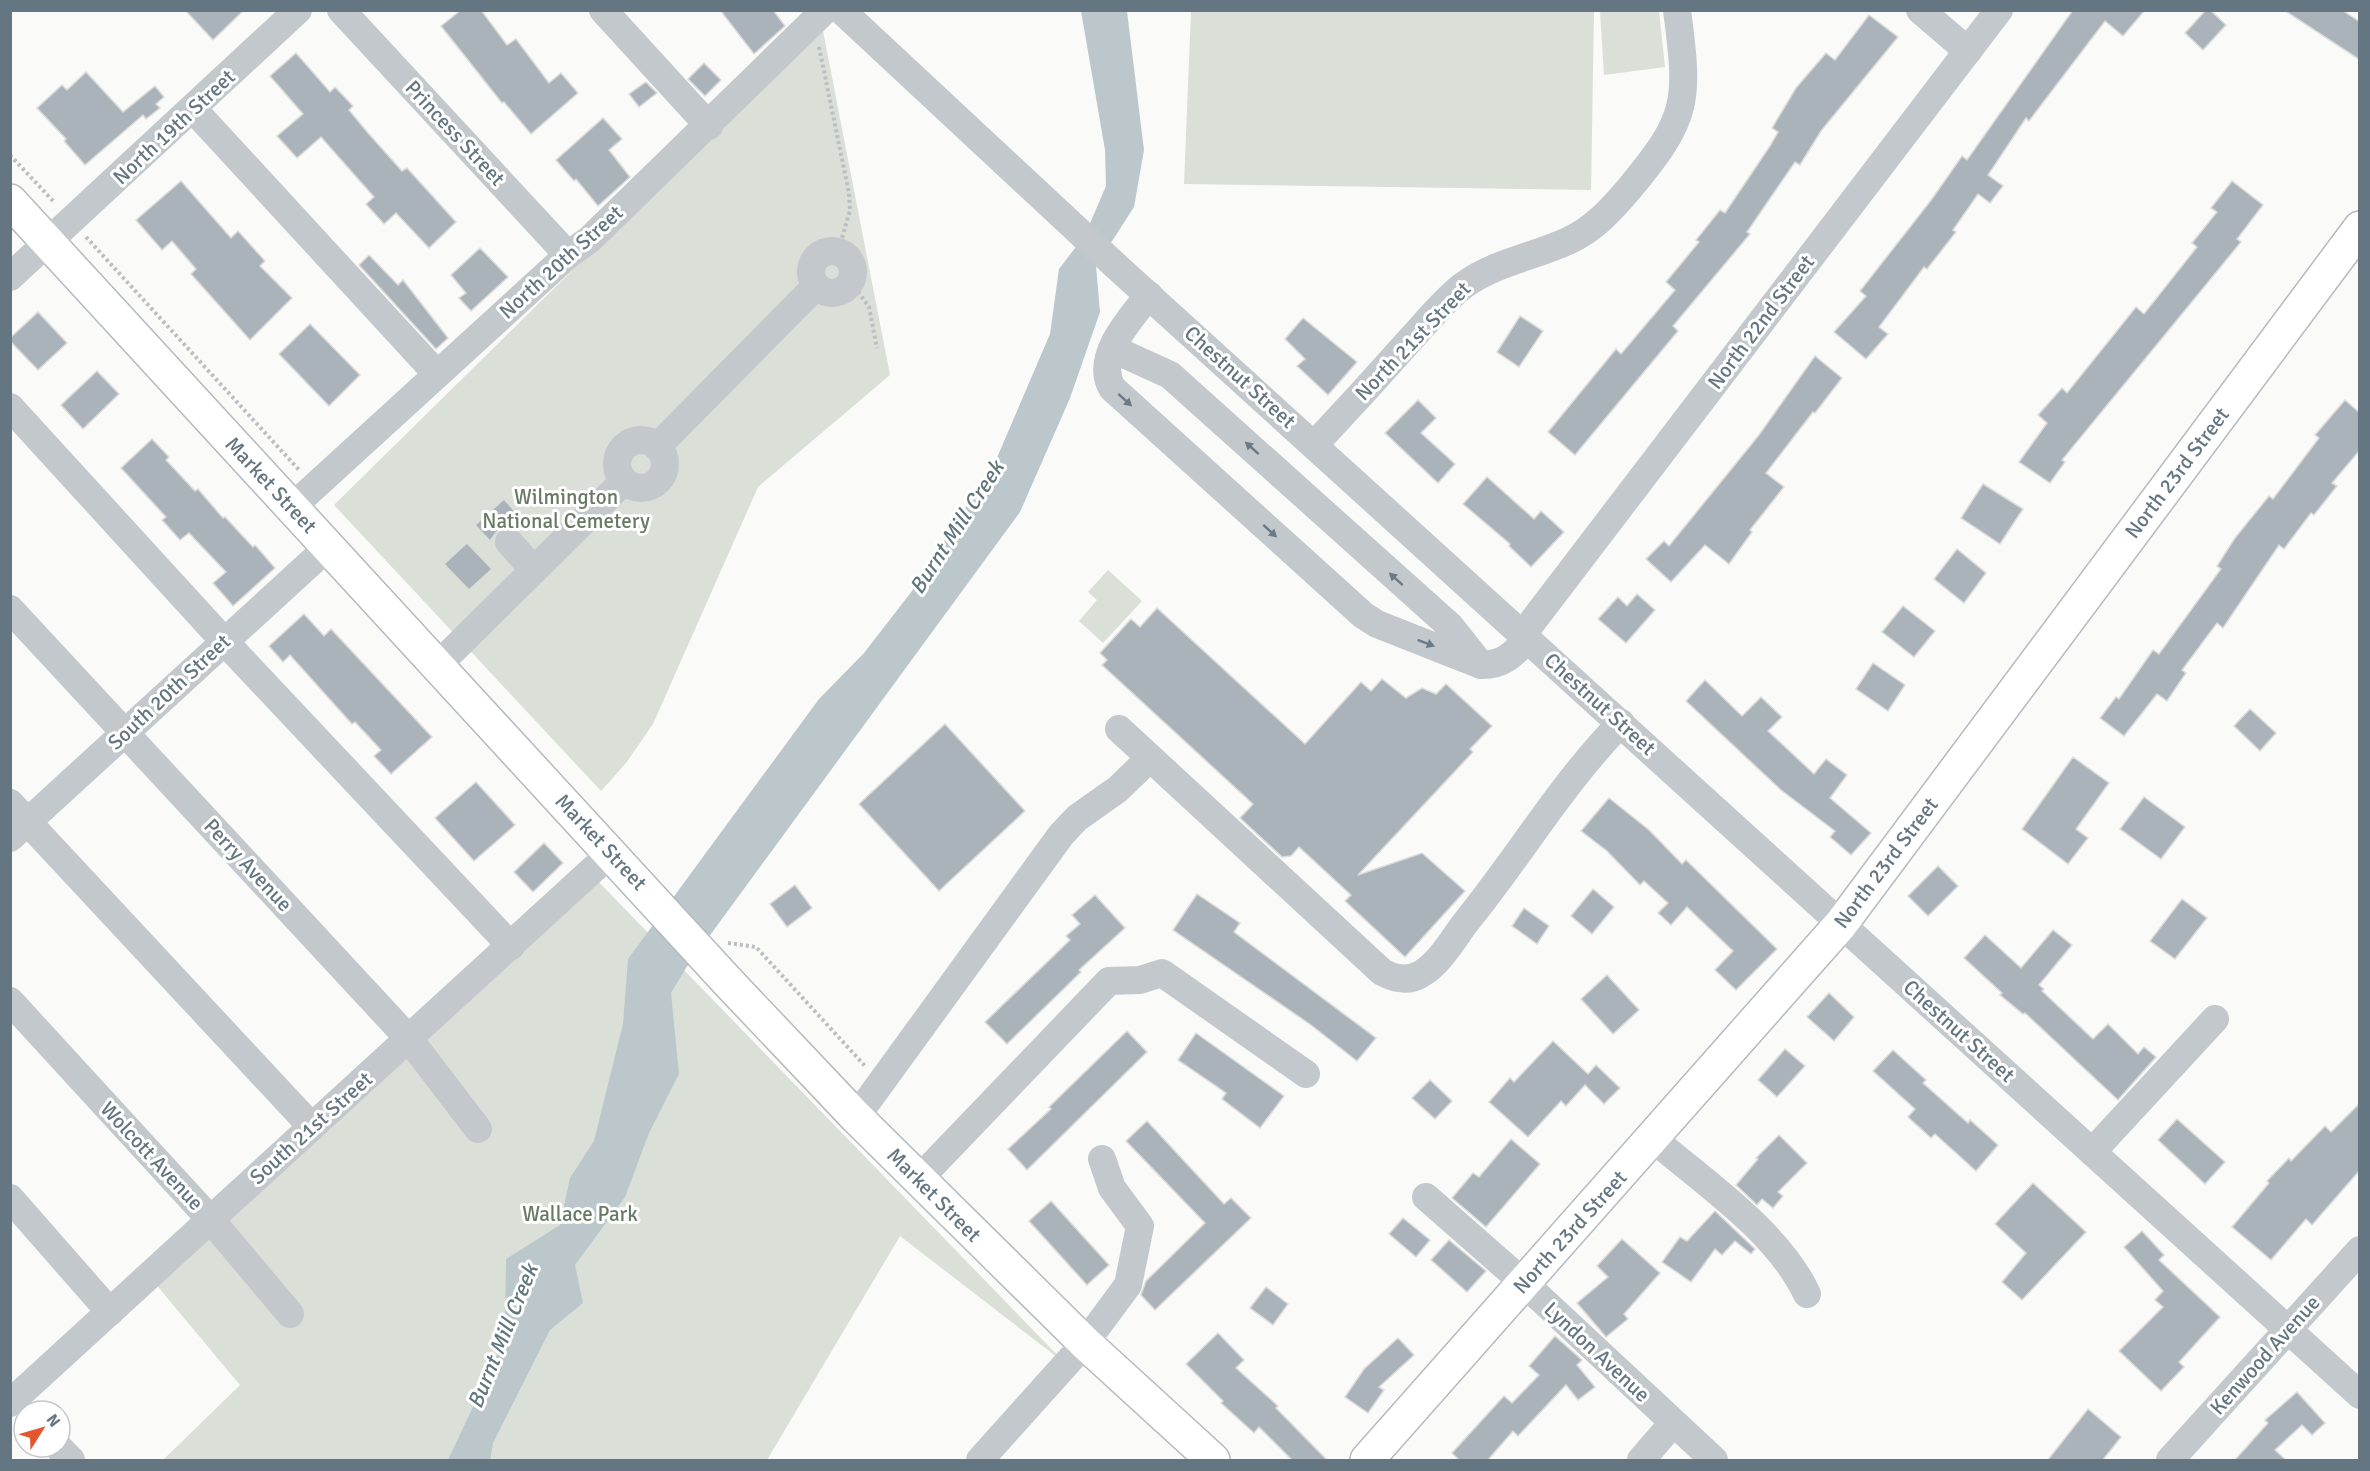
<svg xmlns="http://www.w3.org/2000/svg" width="2370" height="1471" font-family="Signika,sans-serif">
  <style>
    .green { fill: #dadfd7 }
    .water { fill: #bbc7cb }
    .building { fill: #aab3b9; stroke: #dcdcda; stroke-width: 1.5 }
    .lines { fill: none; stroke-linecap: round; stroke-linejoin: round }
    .major-casing { stroke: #b5babe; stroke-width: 36 }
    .path { stroke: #bbbfc2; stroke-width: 4; stroke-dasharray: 3 3; stroke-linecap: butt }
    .minor { stroke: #c3c8cc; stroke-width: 28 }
    .major { stroke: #fff; stroke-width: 33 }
    .oneway { fill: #6a7a87 }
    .labels { text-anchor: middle; stroke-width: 6; stroke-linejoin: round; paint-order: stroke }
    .street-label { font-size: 21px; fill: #657683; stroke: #fff }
    .park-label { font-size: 21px; fill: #687a64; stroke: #fff }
    .water-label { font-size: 22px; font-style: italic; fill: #60757c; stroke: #fff }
  </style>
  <rect width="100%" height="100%" fill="#fafaf8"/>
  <g class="green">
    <path d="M1191,11h403l-3,179 -407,-6z"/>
    <path d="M1600,11h59l6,56 -61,8z"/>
    <path d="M823,31l67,344 -132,112 -105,237 -27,39 -25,28 -267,-286 261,-257z"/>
    <path d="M1108,570l34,31 -39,42 -24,-22 18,-21 -9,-8z"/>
    <path d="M590,873l476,491 -166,-128 -133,224h-604l77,-75 -91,-109z"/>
  </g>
  <path class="water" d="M1081,11h46l17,139 -10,57 -38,59 4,46 -30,86 -50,114 -334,456 -15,25 8,81 -30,59 -24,64 -50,68 8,38 -33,27 -57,113 -3,17h-42l57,-121 1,-80 54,-34 10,-47 24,-37 29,-117 5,-65 191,-260 45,-46 48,-62 84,-131 54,-126 9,-65 26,-34 21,-49 -1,-36z"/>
  <g class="building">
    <path d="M185,10h59l-31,30z"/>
    <path d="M461,10h20l26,35 9,-6 33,44 12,-10 17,20 -47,41 -27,-32 -2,1 -61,-77z"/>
    <path d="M720,10h53l12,16 -31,28z"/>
    <path d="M2073,10h72l-22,26 -18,-15 -76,100 -3,-3 -38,57 15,11 -13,17 -12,-9 -25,36 3,2 -29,37 -3,-2 -45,60 9,7 -22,25 -32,-27 32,-36 -6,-5 72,-92 30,-43 5,4z"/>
    <path d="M2206,10h4l16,15 -23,25 -18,-17z"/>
    <path d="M2284,10h58l18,12v38z"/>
    <path d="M1869,15l29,22 -77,94 -21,34 -5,-3 -48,70 3,2 -77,92 5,5 -103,124 -27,-23 68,-83 5,5 54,-64 -9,-8 33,-40 -3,-2 24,-30 5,3 45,-67 8,-14 -6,-4 24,-40 30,-35 9,7z"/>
    <path d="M296,53l34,39 5,-5 18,19 -4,4 19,23 34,38 5,-3 49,54 -27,26 -33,-35 -12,11 -18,-20 8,-7 -53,-60 -24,21 -20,-22 26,-22 -33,-38z"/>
    <path d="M704,63l17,17 -16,16 -17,-17z"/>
    <path d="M86,72l37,40 32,-26 9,11 -8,7 4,4 -14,11 -3,-4 -58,50 -21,-24 2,-2 -29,-31 25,-23 5,5z"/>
    <path d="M646,82l11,11 -18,14 -10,-13z"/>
    <path d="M603,118l19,21 -13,11 21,27 -32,29 -22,-27 -2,2 -18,-21z"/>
    <path d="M181,181l50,57 7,-7 27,30 -5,5 32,32 -42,42 -59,-66 5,-5 -24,-28 -10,9 -26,-30z"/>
    <path d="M2232,181l31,24 -26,34 4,3 -179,218 3,2 -15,21 -31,-21 28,-39 -9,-8 24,-27 5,5 69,-86 8,7 53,-67 -5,-4 25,-31 -6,-4z"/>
    <path d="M480,248l28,29 -37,34 -12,-13 7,-5 -15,-18z"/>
    <path d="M369,255l29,30 5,-5 45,58 -12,11 -77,-84z"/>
    <path d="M38,312l29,31 -29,27 -28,-29v-3z"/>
    <path d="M1520,316l23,15 -24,36 -22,-15z"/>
    <path d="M1303,318l54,44 -29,33 -31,-29 8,-7 -20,-20z"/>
    <path d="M310,324l50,51 -31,31 -50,-52z"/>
    <path d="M1815,356l27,22 -27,35 -2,-1 -47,61 18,14 -34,43 2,2 -23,32 -24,-19 -34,37 -25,-23 18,-18 5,5 90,-111z"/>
    <path d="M97,371l22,23 -36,35 -22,-24z"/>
    <path d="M1418,400l18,18 -15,15 34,31 -17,19 -53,-50z"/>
    <path d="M2345,400l15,13v37l-28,33 5,3 -23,29 -3,-2 -27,36 -5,-4 -56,83 -6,-5 -35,47 4,3 -19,28 -10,-7 -33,42 -24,-18 16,-21 3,2 34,-49 6,4 62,-85 -4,-3 18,-28 34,-42 4,3 46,-61 -4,-3z"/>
    <path d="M152,439l17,18 -3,3 29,31 3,-2 25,29 2,-1 28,30 2,-2 20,23 -42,38 -20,-23 13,-11 -37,-39 -9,7 -18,-20 4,-3 -45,-49z"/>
    <path d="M1487,477l47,42 7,-8 23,21 -33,35 -22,-21 1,-2 -47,-40z"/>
    <path d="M1983,484l40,25 -23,35 -39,-26z"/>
    <path d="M504,499l14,16 -20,15 -8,11 -15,-16z"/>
    <path d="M467,543l25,26 -23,21 -25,-26z"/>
    <path d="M1957,549l29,24 -22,30 -30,-24z"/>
    <path d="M1637,594l18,16 -29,33 -28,-24 20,-22 9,9z"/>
    <path d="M1903,606l32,25 -21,26 -32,-25z"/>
    <path d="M1157,608l148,136 56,-62 10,9 11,-12 24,19 16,-10 14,6 10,-10 46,42 -22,23 3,3 -115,123 64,-22 43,38 -60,66 -60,-56 6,-6 -52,-48 -8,9 -9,1 -42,-39 13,-14 -151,-139 5,-5 -7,-7 31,-34 9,8z"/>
    <path d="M304,614l20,22 7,-7 101,108 -41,37 -17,-18 7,-6 -26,-28 -3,2 -62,-69 -7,7 -14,-16z"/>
    <path d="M1873,663l32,22 -17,26 -32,-22z"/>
    <path d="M1705,680l37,36 19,-19 21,20 -14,14 46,43 12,-15 21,16 -17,23 41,35 -20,22 -21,-18 5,-6 -54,-41 -95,-89z"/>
    <path d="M2250,709l26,24 -16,18 -26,-25z"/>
    <path d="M945,724l80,87 -86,80 -80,-87z"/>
    <path d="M2073,757l36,26 -33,46 12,9 -20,26 -46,-35z"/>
    <path d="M476,782l39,43 -41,36 -39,-43z"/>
    <path d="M2144,797l41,30 -24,32 -41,-30z"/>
    <path d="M1609,798l40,32 33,34 4,-4 91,89 -41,41 -21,-20 18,-19 -46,-44 -16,18 -13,-12 10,-10 -24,-22 -4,4 -33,-34 -26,-20z"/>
    <path d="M544,843l19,20 -30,29 -19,-20z"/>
    <path d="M1938,866l20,20 -30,30 -20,-20z"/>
    <path d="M795,885l17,23 -25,19 -17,-23z"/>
    <path d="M1593,889l21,18 -22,27 -21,-18z"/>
    <path d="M1197,894l43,29 -6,9 142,106 -19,23 -46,-36 -138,-95z"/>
    <path d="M1095,895l30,33 -46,42 2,2 -74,72 -22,-22 85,-82 -4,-4 14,-12 -8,-9z"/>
    <path d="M2182,899l25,19 -32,41 -25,-18z"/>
    <path d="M1524,908l25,18 -12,18 -25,-18z"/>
    <path d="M2053,930l19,15 -33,40 5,4 -2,2 51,48 15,-15 30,30 6,-7 12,10 -38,43 -93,-87 -2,1 -23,-19 2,-2 -38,-35 21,-23 36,33z"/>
    <path d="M1607,975l32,35 -26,24 -32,-35z"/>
    <path d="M1829,993l25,24 -20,24 -27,-24z"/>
    <path d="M1127,1031l20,21 -120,118 -19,-21 43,-40 -2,-2z"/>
    <path d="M1196,1033l88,63 -24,32 -38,-29 4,-6 -48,-33z"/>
    <path d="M1553,1041l35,33 8,-9 24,23 -16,16 -19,-19 -19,21 -5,-5 -33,36 -39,-35 21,-24 4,4z"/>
    <path d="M1785,1049l20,17 -28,31 -19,-17z"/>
    <path d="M1893,1050l33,30 -3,3 45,40 2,-3 28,25 -22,26 -41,-37 -4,4 -23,-21 7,-8 -42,-38z"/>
    <path d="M1430,1080l22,21 -17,18 -23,-21z"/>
    <path d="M2360,1103v67l-48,55 -6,-6 -35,41 -39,-33 37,-44 -2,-2 22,-23 2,3 34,-35 6,6z"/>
    <path d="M2177,1119l48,43 -20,22 -47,-44z"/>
    <path d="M1147,1121l77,83 7,-6 20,20 -96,92 -14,-15 5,-14 59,-58 -79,-82z"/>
    <path d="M1779,1135l28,28 -29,29 5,4 -10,12 -11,-9 -5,6 -21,-20 22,-26 -2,-1z"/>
    <path d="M1511,1139l29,25 -54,63 -34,-29 21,-25 6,4z"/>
    <path d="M2033,1183l53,49 -64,68 -20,-18 24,-29 -31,-29z"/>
    <path d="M1051,1201l58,64 -22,20 -58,-64z"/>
    <path d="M1715,1211l40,38 -4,5 -16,-13 -13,14 -7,-6 -24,33 -29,-20 18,-25 7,4z"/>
    <path d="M1403,1218l27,22 -14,17 -27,-23z"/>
    <path d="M2142,1231l22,24 -5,5 61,57 -41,45 5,5 -23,24 -42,-40 44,-44 -8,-7 8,-9 -39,-44z"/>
    <path d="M1622,1239l38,34 -36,41 4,5 -22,18 -29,-34 31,-26 -11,-11z"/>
    <path d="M1449,1240l37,31 -19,21 -36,-32z"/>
    <path d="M1266,1287l22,17 -15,21 -23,-17z"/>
    <path d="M1218,1333l26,27 -8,8 42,38 -2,2 52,53h-35l-34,-34 -5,6 -33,-30 2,-2 -37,-37z"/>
    <path d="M1555,1336l27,24 -5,5 18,22 -17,13 -12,-15 -48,51 -5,-5 -26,30h-27l-8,-8 52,-57 8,7 27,-28 -10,-9z"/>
    <path d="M1398,1338l16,17 -35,32 5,3 -16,23 -23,-16 19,-28z"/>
    <path d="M2297,1392l28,31 -13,12 -10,-10 -27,25 12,11h-53l34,-38 -3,-3z"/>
    <path d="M2088,1409l33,28 -19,24h-55z"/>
  </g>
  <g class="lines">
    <g class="major-casing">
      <g id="major">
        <path d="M10,201l719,782 127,134 229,226 128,117"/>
        <path d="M1367,1460l474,-536 519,-696"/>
      </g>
    </g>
    <g class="path">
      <path d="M819,47l30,146 1,18 -12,40"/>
      <path d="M10,155l45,48"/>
      <path d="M86,237l214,234"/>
      <path d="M851,282l18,25 8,41"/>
      <path d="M728,943l28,4 109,119"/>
    </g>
    <g class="minor">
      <path d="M341,10l227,245"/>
      <path d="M603,10l106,116"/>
      <path d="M841,10l276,257 1243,1128"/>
      <path d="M1920,10l48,41"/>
      <path d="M193,109l244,265"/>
      <circle cx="832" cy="272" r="21"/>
      <path d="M10,277l288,-267"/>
      <path d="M1149,295c-18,23 -55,62 -37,93l251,227 14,9 104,41c23,0 33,-11 47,-27"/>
      <path d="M1113,349l57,26 280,251 31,39"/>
      <path d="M10,407l214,234 287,305"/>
      <circle cx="641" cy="464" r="24"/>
      <path d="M1315,444c32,-34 64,-69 95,-104 17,-18 34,-40 54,-55 32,-23 69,-28 104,-44 26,-12 43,-31 61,-52 60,-72 60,-87 48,-179"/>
      <path d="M657,447l159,-161"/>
      <path d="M291,508l277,-253 22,-16 235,-229"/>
      <path d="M509,542l25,28"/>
      <path d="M10,609l399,430 69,90"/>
      <path d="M1523,634l476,-624"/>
      <path d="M438,665l186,-184"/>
      <path d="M1119,729l263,243c13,7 26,10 39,2 19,-11 32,-35 45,-52 53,-65 96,-139 155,-199"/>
      <path d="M10,803l302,324"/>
      <path d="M10,838l318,-291"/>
      <path d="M10,1001l201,219 79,94"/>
      <path d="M856,1117l205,-282 16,-17 41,-29 32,-31"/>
      <path d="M1652,1138c52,44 126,94 155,156"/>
      <path d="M2092,1152l123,-133"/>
      <path d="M918,1180l191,-199 31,-1 22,-7 144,101"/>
      <path d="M1426,1197l98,86 190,177"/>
      <path d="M10,1198l100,114"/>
      <path d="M10,1403l601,-550"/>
      <path d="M58,1447l13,13"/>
      <path d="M980,1460l105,-117 43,-58 12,-59 -28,-38 -10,-29"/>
      <path d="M1641,1460l32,-37"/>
      <path d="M2170,1460l190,-210"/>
    </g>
    <use href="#major" class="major"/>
  </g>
  <defs><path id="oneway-solid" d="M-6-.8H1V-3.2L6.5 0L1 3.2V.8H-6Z" transform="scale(1.5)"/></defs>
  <g class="oneway">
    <use href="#oneway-solid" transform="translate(1125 400) rotate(42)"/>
    <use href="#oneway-solid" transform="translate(1252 448) rotate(-138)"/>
    <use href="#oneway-solid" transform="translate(1270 531) rotate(42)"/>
    <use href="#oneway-solid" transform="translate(1396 579) rotate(-138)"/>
    <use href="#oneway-solid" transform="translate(1426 643) rotate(21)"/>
  </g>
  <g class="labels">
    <g class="street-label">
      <text transform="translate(174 127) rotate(-43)" y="7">North 19th Street</text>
      <text transform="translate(455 133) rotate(47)" y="7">Princess Street</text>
      <text transform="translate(561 262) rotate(-42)" y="7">North 20th Street</text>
      <text transform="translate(1761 322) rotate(-53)" y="7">North 22nd Street</text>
      <text transform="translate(1413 341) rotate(-46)" y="7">North 21st Street</text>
      <text transform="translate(1240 377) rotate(42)" y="7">Chestnut Street</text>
      <text transform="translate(2177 473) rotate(-53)" y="7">North 23rd Street</text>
      <text transform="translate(271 485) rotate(47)" y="7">Market Street</text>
      <text transform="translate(169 692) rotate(-43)" y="7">South 20th Street</text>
      <text transform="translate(1600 704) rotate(42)" y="7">Chestnut Street</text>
      <text transform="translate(601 842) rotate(47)" y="7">Market Street</text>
      <text transform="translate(1886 863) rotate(-53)" y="7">North 23rd Street</text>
      <text transform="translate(248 865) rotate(47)" y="7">Perry Avenue</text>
      <text transform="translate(1959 1031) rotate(42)" y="7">Chestnut Street</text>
      <text transform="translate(311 1128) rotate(-42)" y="7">South 21st Street</text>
      <text transform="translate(152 1156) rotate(47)" y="7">Wolcott Avenue</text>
      <text transform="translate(934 1195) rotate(45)" y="7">Market Street</text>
      <text transform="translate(1570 1232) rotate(-48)" y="7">North 23rd Street</text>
      <text transform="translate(1597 1352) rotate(43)" y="7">Lyndon Avenue</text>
      <text transform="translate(2265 1355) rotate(-48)" y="7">Kenwood Avenue</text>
    </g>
    <g class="park-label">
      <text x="566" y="504">Wilmington<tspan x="566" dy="24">National Cemetery</tspan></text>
      <text x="580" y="1221">Wallace Park</text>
    </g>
    <g class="water-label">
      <text transform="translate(956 527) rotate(-57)" y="8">Burnt Mill Creek</text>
      <text transform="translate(502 1336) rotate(-68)" y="8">Burnt Mill Creek</text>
    </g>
  </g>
  <rect width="2370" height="1471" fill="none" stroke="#657683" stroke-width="24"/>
  <g transform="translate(42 1429) rotate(53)"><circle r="28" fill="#ffffff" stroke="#c1c8cd" stroke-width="1.5"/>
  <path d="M0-4.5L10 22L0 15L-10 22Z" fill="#e4572e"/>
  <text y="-9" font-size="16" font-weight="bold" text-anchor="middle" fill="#657683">N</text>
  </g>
</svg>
